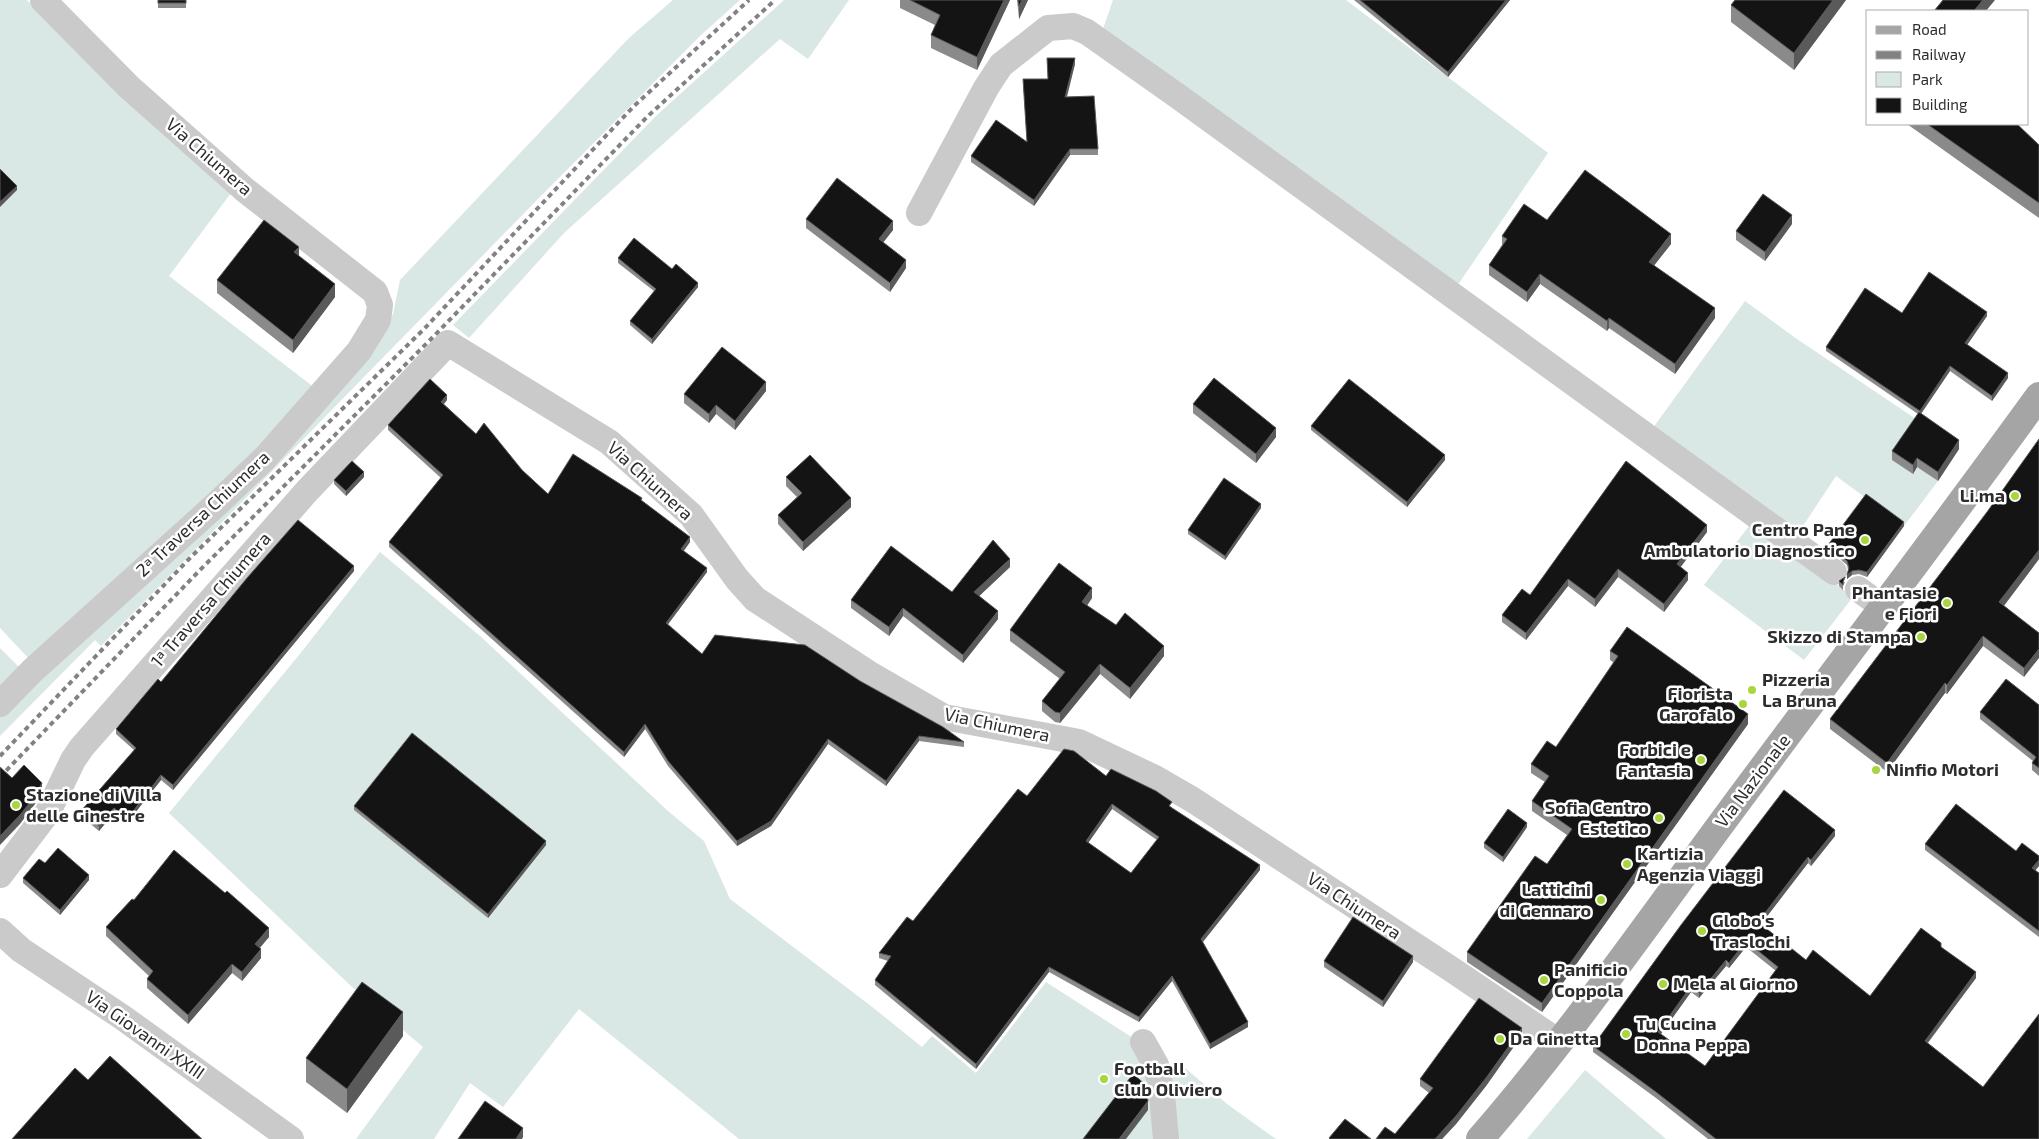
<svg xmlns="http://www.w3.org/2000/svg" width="2039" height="1139" font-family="'Exo 2',sans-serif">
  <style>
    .green { fill: #d9e7e5 }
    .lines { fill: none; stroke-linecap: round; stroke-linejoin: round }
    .street { stroke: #cacaca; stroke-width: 26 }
    .primary { stroke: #a5a5a5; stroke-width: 28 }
    .rail { stroke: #828282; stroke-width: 4; stroke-dasharray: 5 4; stroke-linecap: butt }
    .wall { fill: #8a8a8a; fill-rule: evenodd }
    .shaded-wall { fill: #5a5a5a }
    .building { fill: #141414; stroke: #5a5a5a; fill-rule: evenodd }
    .poi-dot { fill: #a8d63e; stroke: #fff; stroke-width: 2 }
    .labels { text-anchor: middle; stroke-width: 5; stroke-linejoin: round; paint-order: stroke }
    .street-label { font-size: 18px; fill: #2d2d2d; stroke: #fff }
    .poi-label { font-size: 18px; font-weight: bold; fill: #2d2d2d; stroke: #fff; text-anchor: start }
  </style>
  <rect width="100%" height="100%" fill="#fff"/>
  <g class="green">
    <path d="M0,0h27l91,91 113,102 -62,83 146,112 -62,72 -221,202 -32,-34z"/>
    <path d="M673,0h67l-40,36 -164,165 -435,445 -6,-6 -95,96v-23l370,-359 23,-40 7,-34 229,-242z"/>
    <path d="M784,0h65l-41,59 -28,-20 -216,194 -95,105 -16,-13 204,-210z"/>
    <path d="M1113,0h233l202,153 -91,133 -354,-257z"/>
    <path d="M1745,301l49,36 125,84 -6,53 4,-7 21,14 -34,45 -68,-50 -39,59 -147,-103z"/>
    <path d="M1752,522l101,75 -49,63 -100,-75z"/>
    <path d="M380,552l100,84 188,175 36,30 26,58 141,107 51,41 10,-11 44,37 70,-91 87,56 21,46 3,55h-418l-160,-130 -76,98 -33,-24 -36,56h-78l67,-92 -72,-61 -182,-173 130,-158z"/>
    <path d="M0,648l23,23 -23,21z"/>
    <path d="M1184,1067l43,37 49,35h-100l-7,-65z"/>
    <path d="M1585,1070l81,69h-139z"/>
  </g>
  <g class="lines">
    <g class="street">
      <path d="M919,213l67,-125 15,-23 47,-37 25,-2 14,6 92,65 655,475"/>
      <path d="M1858,589l25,18"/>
      <path d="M0,704l32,-33 188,-170 45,-43 94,-107 19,-31 2,-15 -5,-13 -130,-102 -116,-103 -86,-87"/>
      <path d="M0,875l48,-63 25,-52 9,-13 225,-256 141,-148 161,99 82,73 46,64 18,20 113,74 76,44 135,25 76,36 38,22 258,169 108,73"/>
      <path d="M0,931l21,19 101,67 169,122"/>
      <path d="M1143,1042l13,23 6,30 4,44"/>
    </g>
    <path class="primary" d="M1480,1139c92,-106 172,-222 255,-334 101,-136 204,-271 304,-409"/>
    <g class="rail">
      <path d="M0,756l190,-198 234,-229 210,-223 115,-106"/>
      <path d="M0,777l200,-207 232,-232 216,-222 127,-116"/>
    </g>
  </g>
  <g class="wall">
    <rect x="158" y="0" width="28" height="8"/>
    <path d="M900,0h110l-33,70 -46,-22v-13l4,-10 -35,-17z"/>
    <path d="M1017,0h11l-9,19z"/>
    <path d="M1354,0h156l-62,77z"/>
    <path d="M1735,0h111l-52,70 -63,-48v-17z"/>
    <path d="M1075,64l-8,33 31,52v6h-28l-36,51 -63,-44v-6l56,-15 -4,-62h24z"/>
    <path d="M1907,124h110l22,21v73z"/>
    <path d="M806,219l87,11 -10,12 23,26 -16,24 -84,-64z"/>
    <path d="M1547,220l124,24 -17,21 61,53 -40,56 -66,-46 -2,3 -67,-47 -13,18 -38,-27v-10l13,-20v-9z"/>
    <path d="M1792,224l-27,37 -29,-21v-9z"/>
    <path d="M299,256l36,41 -42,56 -76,-60v-13z"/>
    <path d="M618,258l54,11 26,18 -46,57 -22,-19v-4l24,-30 -36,-28z"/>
    <path d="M1902,313l85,3 -20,29 41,33 -16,23 -42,-30 -29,43 38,35 -21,32 -21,-14 -4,7 -21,-14v-9l26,-37 -92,-63v-4z"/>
    <path d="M766,391l-31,39 -19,-16 -7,9 -25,-20v-9z"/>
    <path d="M447,400l-3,4 32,30 46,36 26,24 94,7 48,41 -6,9 23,21 -39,52 34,30 158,27 104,61v5l-45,-6 -33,45 -58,-42 -57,82 -34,20 -69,-80 -23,-37 -21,28 -235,-210v-5l52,-64 -53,-48v-5z"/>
    <path d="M1193,404l83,33 -20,26 -63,-50z"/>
    <path d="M1311,426l134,34 -38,47 -96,-77z"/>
    <path d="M1626,461l81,71 -27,35 8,13 -24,32 -46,-35 -23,30 -27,-21 -42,54 -24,-18v-7l28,-20z"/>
    <path d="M364,477l-18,19 -12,-12v-4z"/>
    <path d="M786,477l65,30 -48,44 -25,-27v-9l19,-18 -11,-11z"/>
    <path d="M1261,508l-36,52 -37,-26v-4z"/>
    <path d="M1904,526l-37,51 -8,-3 -7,1 -5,4 1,-9 -1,-5 -19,-16v-4z"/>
    <path d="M2039,559l-35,47 35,27 -15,44 -41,-31 -36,48 -2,-1 -58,79 -57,-43v-10z"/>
    <path d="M1010,567l-31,29 19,23 -35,44 -60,-47 -14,20 -38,-28v-8l101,-8z"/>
    <path d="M354,571l-181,219 -12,-10 -34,43 -13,-10 -15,18 -18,-15v-5l53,-61 -18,-16v-5l45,-47z"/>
    <path d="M1839,581l6,1 -2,4v4l-4,-4z"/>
    <path d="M1092,598l-5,8 29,19 48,31 -34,43 -30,-25 -40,49 -5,-1 -13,-11v-10l18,-22 -50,-38v-11z"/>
    <path d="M1610,651l138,73 -206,288 -75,-50v-10l80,-88 20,-29 -35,-24v-10l13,-19 -14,-9v-9l25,-17 58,-84 -4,-3z"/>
    <path d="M2039,705v71l-7,-6v-7l1,-2 -53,-42v-7z"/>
    <path d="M1106,776l66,31 -1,1 89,62 -57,72 45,85 -38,22 -38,-68 -33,41 -90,-50 -73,97 -101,-84v-5l13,-19 -9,-3v-5l34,-32 114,-125zM1112,809l45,31 -26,33 -43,-30z"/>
    <path d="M354,806l192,39 -58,73 -134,-108z"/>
    <path d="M1527,827l-24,35 -19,-14v-5z"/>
    <path d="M1835,836l-24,30 -3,-3 -47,61 45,36 64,36 71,-49 35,31 -48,65 55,44 56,52h-331l-52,-41 -63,-46v-6l88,-121zM1746,947l30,24 -71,95 -44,-32 30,-42 8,6 27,-32 3,2z"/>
    <path d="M1925,844l91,7 23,5v10l-4,5 4,2v64l-114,-87z"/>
    <path d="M45,863l44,17 -29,35 -37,-32v-5z"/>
    <path d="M134,900l135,37 -9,11 1,10 -19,23 -10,-8 -44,51 -41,-36v-9l2,-3 -43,-40v-9z"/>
    <path d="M1324,961l89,1 -30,45 -59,-40z"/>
    <path d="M1522,1035l-36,51 -30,38 -14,15h-66l19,-5 34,-41 -9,-7v-7z"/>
    <path d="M403,1036l-56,77 -41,-31v-24z"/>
  </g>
  <g class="shaded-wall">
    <path d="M1004,0h6l-33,70v-13z"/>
    <path d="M1022,0h6l-9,19v-13z"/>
    <path d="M1506,0h4l-62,77v-5z"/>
    <path d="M1833,0h13l-52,70v-17z"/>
    <path d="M1983,0h12l-9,11h-12z"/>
    <path d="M1075,58v6l-10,39v-6z"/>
    <path d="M1070,149v6l-36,51v-6z"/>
    <path d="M17,186v4l-17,17v-5z"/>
    <path d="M1792,215v9l-27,37v-9z"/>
    <path d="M893,221v9l-14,18v-9z"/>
    <path d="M1671,234v10l-22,28v-10z"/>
    <path d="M299,247v13l-5,-8z"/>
    <path d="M906,260v8l-16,24v-9z"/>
    <path d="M1540,274v10l-13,18v-10z"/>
    <path d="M698,283v4l-46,57v-5z"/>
    <path d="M335,284v13l-42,56v-13z"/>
    <path d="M1715,308v10l-40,56v-10z"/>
    <path d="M1987,312v4l-22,32v-5z"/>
    <path d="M1609,318v10l-2,3v-10z"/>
    <path d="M1950,366v5l-30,44v-4z"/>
    <path d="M2008,373v5l-16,23v-5z"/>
    <path d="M766,382v9l-31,39v-9z"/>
    <path d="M447,395v5l-6,7v-5z"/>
    <path d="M716,405v9l-7,9v-9z"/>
    <path d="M1276,428v9l-20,26v-9z"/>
    <path d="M1959,440v9l-21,32v-9z"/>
    <path d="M1445,455v5l-38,47v-5z"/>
    <path d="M1917,458v9l-4,7v-9z"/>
    <path d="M364,472v5l-18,19v-5z"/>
    <path d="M851,498v9l-48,44v-9z"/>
    <path d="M1261,504v4l-36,52v-4z"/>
    <path d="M1904,522v4l-37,51v-5z"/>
    <path d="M1707,525v7l-30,40v-8z"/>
    <path d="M690,537v5l-9,12v-5z"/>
    <path d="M2039,550v9l-40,53v-10z"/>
    <path d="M1010,559v8l-36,34v-9z"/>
    <path d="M354,566v5l-181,219v-5z"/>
    <path d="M707,568v4l-41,55v-4z"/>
    <path d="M1618,569v8l-23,30v-8z"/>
    <path d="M1852,571v4l-5,4v-4z"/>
    <path d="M1688,573v7l-24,32v-8z"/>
    <path d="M1568,579v7l-42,54v-7z"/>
    <path d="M1092,588v10l-10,14v-10z"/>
    <path d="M903,608v8l-14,20v-9z"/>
    <path d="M998,611v8l-35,44v-8z"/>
    <path d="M1983,636v10l-36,48v-9z"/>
    <path d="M1164,646v10l-34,43v-11z"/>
    <path d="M2039,649v9l-15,19v-9z"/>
    <path d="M1100,664v10l-40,49v-10z"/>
    <path d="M1945,683v10l-58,79v-9z"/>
    <path d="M1748,714v10l-206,288v-9z"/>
    <path d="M645,724v5l-21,28v-5z"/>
    <path d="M919,736v5l-33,45v-5z"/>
    <path d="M828,739v5l-57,82 -34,20v-5z"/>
    <path d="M161,775v5l-34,43v-4z"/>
    <path d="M42,783v8l-7,13 -15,20 -20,21v-9z"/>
    <path d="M1112,804v5l-26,37v-5z"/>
    <path d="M114,808v5l-15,18v-5z"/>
    <path d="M1527,823v4l-24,35v-5z"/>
    <path d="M1835,830v6l-24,30v-6z"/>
    <path d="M546,841v4l-58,73v-4z"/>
    <path d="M1808,857v6l-50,65v-6z"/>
    <path d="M2039,860v6l-7,8v-6z"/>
    <path d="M1260,865v5l-59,74v-5z"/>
    <path d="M89,875v5l-29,35v-5z"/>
    <path d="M269,928v9l-14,16v-9z"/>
    <path d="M1746,941v6l-17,21v-5z"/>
    <path d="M261,949v9l-19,23v-9z"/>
    <path d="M1413,956v6l-30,45v-6z"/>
    <path d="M1726,960v6l-27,32v-5z"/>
    <path d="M232,964v9l-44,51v-9z"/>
    <path d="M1049,967v5l-73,97v-5z"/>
    <path d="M1976,972v6l-51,68v-5z"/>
    <path d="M1172,976v5l-33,41v-5z"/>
    <path d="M1691,986v6l-33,46v-6z"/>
    <path d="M403,1012v24l-56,77v-24z"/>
    <path d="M1248,1022v5l-38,22v-5z"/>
    <path d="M1522,1028v7l-36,51 -30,38 -14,15h-7z"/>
    <path d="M1148,1101v9l-22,29h-7z"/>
    <path d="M523,1128v9l-1,2h-6z"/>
  </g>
  <g class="building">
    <rect x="158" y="0" width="28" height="3"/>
    <path d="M910,0h94l-27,57 -46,-22 9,-20z"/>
    <path d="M1018,0h4l-3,6z"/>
    <path d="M1360,0h146l-58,72z"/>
    <path d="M1735,0h98l-39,53 -63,-48z"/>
    <path d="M1943,0h40l-9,11h-40z"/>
    <path d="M1047,58h28l-10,39 29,-1 4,53h-28l-36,51 -63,-44 25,-36 31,22 -4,-63h25z"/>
    <path d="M1927,124h90l22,21v58z"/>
    <path d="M0,169l17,17 -17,16z"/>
    <path d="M1585,170l86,64 -22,28 66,46 -40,56 -66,-46 -2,3 -67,-47 -13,18 -38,-27 18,-26 -5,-3 22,-32 23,16z"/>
    <path d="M837,178l56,43 -14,18 27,21 -16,23 -84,-64z"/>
    <path d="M1763,194l29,21 -27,37 -29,-21z"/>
    <path d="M264,220l35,27 -5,5 41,32 -42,56 -76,-60z"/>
    <path d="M634,238l38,31 4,-5 22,19 -46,56 -22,-18 26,-32 -38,-31z"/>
    <path d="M1929,272l58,40 -22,31 43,30 -16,23 -42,-30 -30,45 -94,-64 39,-59 37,25z"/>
    <path d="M722,347l44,35 -31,39 -19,-16 -7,9 -25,-20z"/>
    <path d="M1214,378l62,50 -20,26 -63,-50z"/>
    <path d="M430,379l17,16 -6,7 35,32 8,-11 38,47 26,24 25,-40 69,44 -1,2 49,37 -9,12 26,19 -41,55 36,31 13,-19 90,10 55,36 83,46 21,15 -45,-6 -33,45 -58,-42 -57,82 -34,20 -69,-80 -23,-37 -21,28 -235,-210 54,-67 -55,-50z"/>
    <path d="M1349,379l96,76 -38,47 -96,-76z"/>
    <path d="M1919,412l40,28 -21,32 -21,-14 -4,7 -21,-14z"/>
    <path d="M2039,439v111l-40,52 40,31v16l-15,19 -41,-32 -36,49 -2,-2 -58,80 -57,-44 157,-207z"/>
    <path d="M810,455l41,43 -48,44 -25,-27 24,-22 -16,-16z"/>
    <path d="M352,461l12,11 -18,19 -12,-11z"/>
    <path d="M1626,461l81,64 -30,39 11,9 -24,31 -46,-35 -23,30 -27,-20 -42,54 -24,-18 20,-26 8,6z"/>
    <path d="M1224,478l37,26 -36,52 -37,-26z"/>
    <path d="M1866,494l38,28 -37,50 -8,-2 -7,1 -5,4 2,-7 -2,-7 -19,-16z"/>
    <path d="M298,520l56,46 -181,219 -12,-10 -34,44 -13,-11 -15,18 -18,-15 55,-63 -20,-19 42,-50 3,3 86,-104z"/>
    <path d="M993,540l17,19 -36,33 24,19 -35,44 -60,-47 -14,19 -38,-27 40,-54 61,46z"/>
    <path d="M1059,563l33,25 -10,14 34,23 9,-12 39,33 -34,42 -30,-24 -40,49 -5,-1 -13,-11 23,-29 -55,-42z"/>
    <path d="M1845,577l-2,5v3l-4,-4z"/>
    <path d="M1627,627l121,87 -206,289 -75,-51 68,-96 12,8 25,-35 -40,-28 17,-25 -18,-12 16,-23 9,6 62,-91 -8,-5z"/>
    <path d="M2006,679l33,26v63l-7,-5 4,-6 -56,-45z"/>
    <path d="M412,733l134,108 -58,73 -134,-108z"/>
    <path d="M1064,749l10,2 32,25 5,-7 45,22 16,11 -3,4 91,59 -59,74 47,83 -38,22 -38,-68 -33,41 -90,-50 -73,97 -101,-84 16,-24 -12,-3 28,-36 6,4 105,-132 9,7zM1112,804l47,33 -28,36 -45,-32z"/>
    <path d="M24,765l18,18 -7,13 -15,19 -20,21v-69l12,11z"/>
    <path d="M1784,790l51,40 -24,30 -3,-3 -50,65 48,38 7,-10 57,46 51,-68 20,15v4l35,25 -51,69 58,46 56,-73v125h-323l-60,-47 -63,-46 88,-121zM1746,941l32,26 -73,99 -47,-34 33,-46 8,7 27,-33 3,3z"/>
    <path d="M1956,804l60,47 6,-8 17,13v4l-7,8 7,5v58l-114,-87z"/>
    <path d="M1508,809l19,14 -24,34 -19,-14z"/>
    <path d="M58,848l31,27 -29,35 -37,-32 16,-19 6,4z"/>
    <path d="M174,850l51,43 2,-2 42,37 -14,16 6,5 -19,23 -10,-8 -44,51 -41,-36 6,-8 -47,-44 26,-28 2,1z"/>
    <path d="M1353,917l60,39 -30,45 -59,-40z"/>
    <path d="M362,982l41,30 -56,77 -41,-31z"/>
    <path d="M1479,998l43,30 -36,50 -30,38 -21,23h-59l9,-12 10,7 38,-46 -13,-9z"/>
    <path d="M110,1056l92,83h-190l63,-71 13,12z"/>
    <path d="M1133,1074l13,11 2,16 -29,38h-36z"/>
    <path d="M485,1101l38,27 -7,11h-58z"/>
    <path d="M1345,1119l26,20h-41l-1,-1z"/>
  </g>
  <g class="poi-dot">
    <circle cx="2015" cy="496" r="5"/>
    <circle cx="1865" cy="540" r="5"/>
    <circle cx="1947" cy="603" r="5"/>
    <circle cx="1921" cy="637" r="5"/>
    <circle cx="1752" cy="690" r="5"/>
    <circle cx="1743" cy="704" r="5"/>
    <circle cx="1701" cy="760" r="5"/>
    <circle cx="1876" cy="770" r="5"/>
    <circle cx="16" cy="805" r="5"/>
    <circle cx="1659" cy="818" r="5"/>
    <circle cx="1627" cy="864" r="5"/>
    <circle cx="1601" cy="900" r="5"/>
    <circle cx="1702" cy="931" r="5"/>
    <circle cx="1544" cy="980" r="5"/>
    <circle cx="1663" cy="984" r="5"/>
    <circle cx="1626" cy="1034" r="5"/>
    <circle cx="1500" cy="1039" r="5"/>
    <circle cx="1104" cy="1079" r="5"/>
  </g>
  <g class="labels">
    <g class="street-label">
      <text transform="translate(209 157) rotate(41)" y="6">Via Chiumera</text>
      <text transform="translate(650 481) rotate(42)" y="6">Via Chiumera</text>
      <text transform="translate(203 514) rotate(-43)" y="6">2ª Traversa Chiumera</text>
      <text transform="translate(211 600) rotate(-49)" y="6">1ª Traversa Chiumera</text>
      <text transform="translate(997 725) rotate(12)" y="6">Via Chiumera</text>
      <text transform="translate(1753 781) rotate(-53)" y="6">Via Nazionale</text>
      <text transform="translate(1354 906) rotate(33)" y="6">Via Chiumera</text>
      <text transform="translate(145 1035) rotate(35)" y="6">Via Giovanni XXIII</text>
    </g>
    <g class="poi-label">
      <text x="2005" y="502" text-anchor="end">Li.ma</text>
      <text x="1855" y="536" text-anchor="end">Centro Pane<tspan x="1855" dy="21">Ambulatorio Diagnostico</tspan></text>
      <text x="1937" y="599" text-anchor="end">Phantasie<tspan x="1937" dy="21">e Fiori</tspan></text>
      <text x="1911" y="643" text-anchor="end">Skizzo di Stampa</text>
      <text x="1762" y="686">Pizzeria<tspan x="1762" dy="21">La Bruna</tspan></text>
      <text x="1733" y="700" text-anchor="end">Fiorista<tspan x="1733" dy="21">Garofalo</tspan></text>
      <text x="1691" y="756" text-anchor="end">Forbici e<tspan x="1691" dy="21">Fantasia</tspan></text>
      <text x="1886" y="776">Ninfio Motori</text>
      <text x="26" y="801">Stazione di Villa<tspan x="26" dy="21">delle Ginestre</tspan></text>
      <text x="1649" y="814" text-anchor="end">Sofia Centro<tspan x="1649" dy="21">Estetico</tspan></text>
      <text x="1637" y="860">Kartizia<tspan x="1637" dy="21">Agenzia Viaggi</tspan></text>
      <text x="1591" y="896" text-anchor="end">Latticini<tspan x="1591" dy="21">di Gennaro</tspan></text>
      <text x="1712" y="927">Globo's<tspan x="1712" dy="21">Traslochi</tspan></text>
      <text x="1554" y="976">Panificio<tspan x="1554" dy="21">Coppola</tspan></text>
      <text x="1673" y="990">Mela al Giorno</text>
      <text x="1636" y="1030">Tu Cucina<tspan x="1636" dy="21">Donna Peppa</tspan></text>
      <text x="1510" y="1045">Da Ginetta</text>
      <text x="1114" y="1075">Football<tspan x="1114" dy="21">Club Oliviero</tspan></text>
    </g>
  </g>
  <rect x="1866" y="10" width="162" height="115" fill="#ffffff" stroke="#ababab"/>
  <rect x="1876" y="26" width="25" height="8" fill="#a5a5a5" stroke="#ababab"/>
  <text x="1912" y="35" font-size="15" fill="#2d2d2d">Road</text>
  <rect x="1876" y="51" width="25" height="8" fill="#828282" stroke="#ababab"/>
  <text x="1912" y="60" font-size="15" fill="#2d2d2d">Railway</text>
  <rect x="1876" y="72" width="25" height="15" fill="#d9e7e5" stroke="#ababab"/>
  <text x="1912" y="85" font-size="15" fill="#2d2d2d">Park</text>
  <rect x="1876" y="98" width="25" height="15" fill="#141414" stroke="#ababab"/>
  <text x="1912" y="110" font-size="15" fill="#2d2d2d">Building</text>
</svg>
